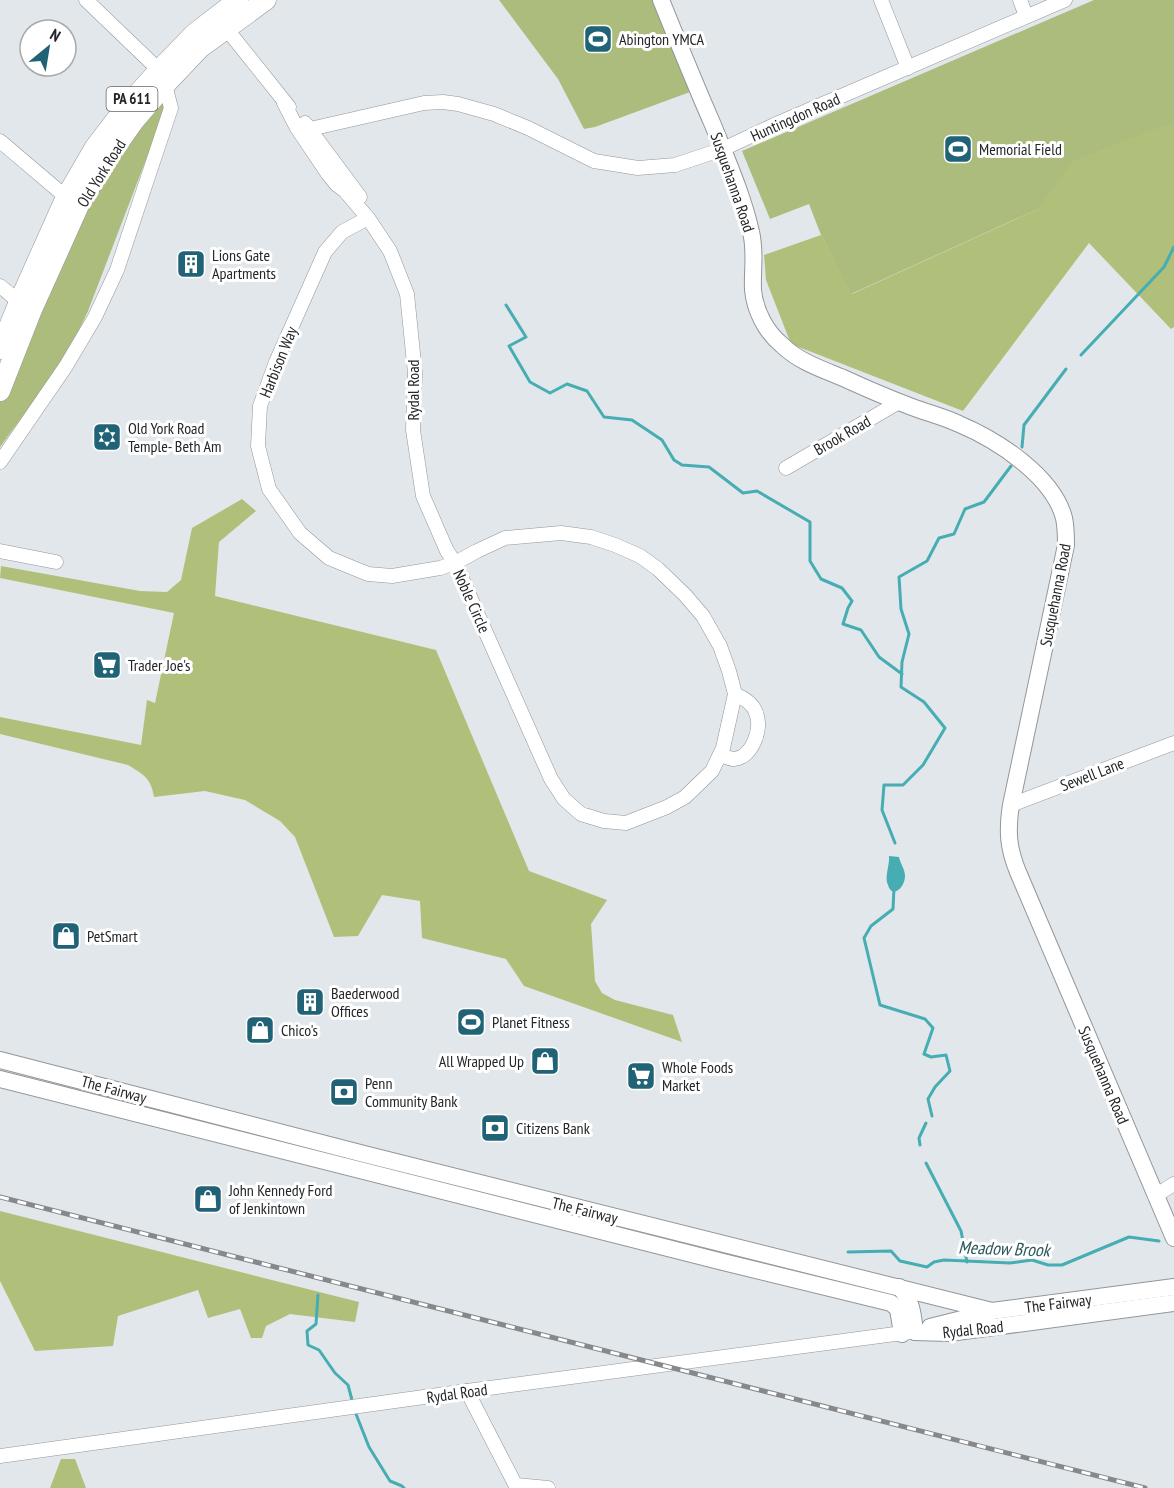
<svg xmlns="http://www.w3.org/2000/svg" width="1174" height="1488" font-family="'PT Sans Narrow',sans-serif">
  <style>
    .green { fill: #acbc7c }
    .forest { fill: #b0c07a }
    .water { fill: #46adb3 }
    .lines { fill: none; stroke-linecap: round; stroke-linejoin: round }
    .stream { stroke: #46adb3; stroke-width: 3 }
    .minor-casing { stroke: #91969a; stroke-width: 15 }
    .major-casing { stroke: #91969a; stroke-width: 18 }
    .highway-casing { stroke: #91969a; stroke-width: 21 }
    .minor { stroke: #fff; stroke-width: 14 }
    .major { stroke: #fff; stroke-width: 16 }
    .highway { stroke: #fff; stroke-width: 20 }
    .rail-casing { stroke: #86898c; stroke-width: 5 }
    .rail { stroke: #fff; stroke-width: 3; stroke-dasharray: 9; stroke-linecap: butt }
    .labels { text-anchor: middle; stroke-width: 6; stroke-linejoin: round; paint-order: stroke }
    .shield { fill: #fff; stroke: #666668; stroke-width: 1.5 }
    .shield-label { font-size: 15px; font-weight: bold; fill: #242527 }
    .poi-label { font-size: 16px; fill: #242527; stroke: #fff; text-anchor: start }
    .street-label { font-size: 16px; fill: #242527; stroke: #fff }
    .water-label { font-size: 18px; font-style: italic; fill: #2b585a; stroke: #fff }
  </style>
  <rect width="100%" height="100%" fill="#e2e7eb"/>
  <g class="green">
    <path d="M499,0h153l38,92 -95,35 -11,2 -26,-50z"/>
    <path d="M1094,0h80v147l-323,147 -30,-59 -12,-31 -39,15 -28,-68z"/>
    <path d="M160,102l4,2 1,6 -77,201c-22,50 -56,92 -88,136v-45l83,-193z"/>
  </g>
  <g class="forest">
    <path d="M1168,124l6,4v199l-3,2 -82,-86 -126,168 -172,-67 -25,-64 -2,-25 57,-20 31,59 186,-85 35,-48z"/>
    <path d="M242,499l14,12 -37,31 -4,54 221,54 93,221 78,29 -16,24 4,57 7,12 13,7 58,15 9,27 -158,-56 -18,-27 -84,-21 -2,-37 -38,-6 -24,41 -24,1 -39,-100 -15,-16 -35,-21 -40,-9 -51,6c-3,-19 -10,-22 -26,-32l-128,-31v-17l141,28 6,-45 8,3 19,-90 -174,-35 1,-12 139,25 27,1 14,-12 11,-52z"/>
    <path d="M0,1211l359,91 -4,20 -65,-8 -24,12 -4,12h-11l-11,-29 -32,9 -10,-28 -80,26 -5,30 -78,5 -35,-70z"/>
    <path d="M61,1459h14l11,29h-36z"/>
  </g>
  <path class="water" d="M889,856l10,1c1,6 6,12 6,19 0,12 -13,23 -17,9 -4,-8 2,-20 1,-29z"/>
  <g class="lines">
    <g class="stream">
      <path d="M506,305l20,32 -17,9 21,36 20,11 17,-9 20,7 17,26 28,3 30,20 12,20 8,5 27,2 34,26 14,-2 53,31v39l11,18 21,9 10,13 -4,7 -5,16 18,6 18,27 23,17"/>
      <path d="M1081,355l83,-88 10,-20"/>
      <path d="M1022,447l2,-22 42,-56"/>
      <path d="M895,843l-13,-33 2,-25h19l20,-20 22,-37 -21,-26 -23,-15 1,-25 7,-28 -8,-25 -2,-32 28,-16 12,-23 15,-4 11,-25 19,-7 27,-36"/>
      <path d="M894,888l-1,21 -22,17 -7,12 16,67 45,14 8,9 -9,26 7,3 15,-2 4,16 -15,16 -7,12 4,17"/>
      <path d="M920,1145l-1,-7 7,-15"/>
      <path d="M926,1163l35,68 6,31"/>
      <path d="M848,1252l43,-1 9,10 27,6 7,-5 10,-2 66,3 22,-3 16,5h14l67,-28 30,4"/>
      <path d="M318,1295l-2,29 -9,7 1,14 11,5 16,23 13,12 4,15"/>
      <path d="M356,1414l13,33 21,34 12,5 2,2"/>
    </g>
    <g class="minor-casing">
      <g id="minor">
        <path d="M86,0l73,70"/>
        <path d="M881,0l27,68"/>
        <path d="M1020,0l6,16"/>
        <path d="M221,22l68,85"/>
        <path d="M284,103l13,25 31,46 8,10 9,7 23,27 22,33 17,43 8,79 -2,57 10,66 24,55 8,12 96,216 13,20 17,15 23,7 22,2 41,-16 18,-10 27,-26 11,-23 12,-54 -6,-23 -9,-25 -17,-30 -18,-21 -27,-26 -18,-13 -25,-11 -24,-8 -30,-4 -56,5 -28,13 -22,12 -15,5 -48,8 -24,-2 -39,-16 -29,-25 -31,-44 -11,-43 2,-40 16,-44 49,-110 17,-20 26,-14"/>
        <path d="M305,123l55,74"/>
        <path d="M310,129l114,-26 19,-1 15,2 36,10 34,14 66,33 44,7 37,-3 48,-16 51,-24 291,-125"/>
        <path d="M0,141l66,56 7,3"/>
        <path d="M0,286l24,20"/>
        <path d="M0,462l66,-96 29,-49 22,-47 54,-162 -6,-23"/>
        <path d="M786,468l113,-66"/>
        <path d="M0,551l56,11"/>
        <path d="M720,755c4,1 10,4 14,4 18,-1 29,-31 22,-46 -3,-10 -13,-15 -21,-19"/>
        <path d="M1011,805l163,-62"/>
        <path d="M1155,1196l19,-12"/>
        <path d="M467,1391l50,97"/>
        <path d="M0,1456l467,-65 443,-59"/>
        <path d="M516,1485l32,3"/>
      </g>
    </g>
    <g class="major-casing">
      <g id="major">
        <path d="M661,0c17,42 34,84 52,125 14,35 30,71 38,107 5,20 1,39 2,58 2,21 13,42 29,55 16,16 39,24 59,32 24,11 47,21 71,30 16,6 32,10 47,17 38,16 94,52 105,94 2,9 2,18 2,27l-55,260c-4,26 -3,43 7,67l156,366"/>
        <path d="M0,1060l364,94 628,157 182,-24"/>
        <path d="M0,1079l723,183 168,41 7,6 4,25"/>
        <path d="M899,1287c13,12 14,28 16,45"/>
        <path d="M930,1327l60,-15"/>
        <path d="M915,1332l34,1 225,-30"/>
      </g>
    </g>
    <g class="highway-casing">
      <g id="highway">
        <path d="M0,349l19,-47 47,-105 29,-50 29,-38 35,-39 36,-37 43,-33"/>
        <path d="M0,391l31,-79 49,-109 25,-41 29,-41 31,-36 35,-37 66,-48"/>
      </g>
    </g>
    <use href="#minor" class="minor"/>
    <use href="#major" class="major"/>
    <use href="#highway" class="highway"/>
    <g class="rail-casing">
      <path id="rail" d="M0,1197l1145,291"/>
    </g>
    <use href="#rail" class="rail"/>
  </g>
  <defs>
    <g id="stadium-square" transform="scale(1.5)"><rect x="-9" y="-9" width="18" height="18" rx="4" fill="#216376" stroke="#fff"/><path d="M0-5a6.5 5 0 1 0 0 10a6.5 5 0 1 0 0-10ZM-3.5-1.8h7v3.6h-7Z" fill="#fff"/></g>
    <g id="building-square" transform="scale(1.5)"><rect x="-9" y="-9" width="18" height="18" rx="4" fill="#216376" stroke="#fff"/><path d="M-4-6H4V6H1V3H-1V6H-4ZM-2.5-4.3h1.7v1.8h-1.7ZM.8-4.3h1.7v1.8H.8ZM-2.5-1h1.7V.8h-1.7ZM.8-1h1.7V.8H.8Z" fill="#fff"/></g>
    <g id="synagogue-square" transform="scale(1.5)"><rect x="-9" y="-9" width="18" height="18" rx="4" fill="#216376" stroke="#fff"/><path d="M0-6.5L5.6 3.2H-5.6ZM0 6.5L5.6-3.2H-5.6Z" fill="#fff"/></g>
    <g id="supermarket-square" transform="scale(1.5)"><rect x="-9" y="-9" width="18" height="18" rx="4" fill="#216376" stroke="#fff"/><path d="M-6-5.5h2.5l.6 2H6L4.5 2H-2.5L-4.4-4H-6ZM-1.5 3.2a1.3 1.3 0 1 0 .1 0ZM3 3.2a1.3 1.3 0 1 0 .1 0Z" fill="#fff"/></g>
    <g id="shop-square" transform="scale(1.5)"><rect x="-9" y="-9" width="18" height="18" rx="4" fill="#216376" stroke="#fff"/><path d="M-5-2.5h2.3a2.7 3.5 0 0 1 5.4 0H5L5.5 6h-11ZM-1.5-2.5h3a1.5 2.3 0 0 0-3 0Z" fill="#fff"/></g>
    <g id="bank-square" transform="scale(1.5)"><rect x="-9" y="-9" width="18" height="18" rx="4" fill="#216376" stroke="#fff"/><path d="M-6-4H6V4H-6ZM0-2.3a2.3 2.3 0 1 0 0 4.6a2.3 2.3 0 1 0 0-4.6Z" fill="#fff"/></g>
  </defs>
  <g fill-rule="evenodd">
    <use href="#stadium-square" x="598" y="39"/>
    <use href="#stadium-square" x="958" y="149"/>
    <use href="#building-square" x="191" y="264"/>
    <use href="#synagogue-square" x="107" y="437"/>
    <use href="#supermarket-square" x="107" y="665"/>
    <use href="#shop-square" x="66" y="936"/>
    <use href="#building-square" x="310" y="1002"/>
    <use href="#stadium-square" x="471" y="1022"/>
    <use href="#shop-square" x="260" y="1030"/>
    <use href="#shop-square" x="545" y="1061"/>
    <use href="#supermarket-square" x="641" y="1076"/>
    <use href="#bank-square" x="344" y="1092"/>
    <use href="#bank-square" x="495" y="1128"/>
    <use href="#shop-square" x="208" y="1199"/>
  </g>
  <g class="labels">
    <rect class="shield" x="106.5" y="87" width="51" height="24" rx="4.5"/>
    <g class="shield-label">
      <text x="132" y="104">PA 611</text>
    </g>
    <g class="poi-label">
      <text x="619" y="45">Abington YMCA</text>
      <text x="979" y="155">Memorial Field</text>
      <text x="212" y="261">Lions Gate<tspan x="212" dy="18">Apartments</tspan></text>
      <text x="128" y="434">Old York Road<tspan x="128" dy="18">Temple- Beth Am</tspan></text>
      <text x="128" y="671">Trader Joe's</text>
      <text x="87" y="942">PetSmart</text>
      <text x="331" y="999">Baederwood<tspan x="331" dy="18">Offices</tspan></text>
      <text x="492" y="1028">Planet Fitness</text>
      <text x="281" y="1036">Chico's</text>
      <text x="524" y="1067" text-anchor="end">All Wrapped Up</text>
      <text x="662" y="1073">Whole Foods<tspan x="662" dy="18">Market</tspan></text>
      <text x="365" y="1089">Penn<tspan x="365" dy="18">Community Bank</tspan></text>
      <text x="516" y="1134">Citizens Bank</text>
      <text x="229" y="1196">John Kennedy Ford<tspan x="229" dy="18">of Jenkintown</tspan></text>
    </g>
    <g class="street-label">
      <text transform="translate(795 117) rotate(-24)" y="6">Huntingdon Road</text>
      <text transform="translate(101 173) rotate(-58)" y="6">Old York Road</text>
      <text transform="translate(733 182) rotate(71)" y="6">Susquehanna Road</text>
      <text transform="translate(278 362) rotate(-68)" y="6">Harbison Way</text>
      <text transform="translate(413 390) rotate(-90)" y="6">Rydal Road</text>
      <text transform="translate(842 435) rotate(-30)" y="6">Brook Road</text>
      <text transform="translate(1055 595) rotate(-79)" y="6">Susquehanna Road</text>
      <text transform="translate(472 601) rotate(66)" y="6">Noble Circle</text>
      <text transform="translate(1092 774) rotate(-21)" y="6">Sewell Lane</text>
      <text transform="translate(1104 1075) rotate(67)" y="6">Susquehanna Road</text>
      <text transform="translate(114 1089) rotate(15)" y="6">The Fairway</text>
      <text transform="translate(585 1210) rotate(14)" y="6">The Fairway</text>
      <text transform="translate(1058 1303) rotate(-7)" y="6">The Fairway</text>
      <text transform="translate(973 1329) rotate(-6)" y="6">Rydal Road</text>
      <text transform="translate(457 1393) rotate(-8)" y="6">Rydal Road</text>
    </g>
    <g class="water-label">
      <text transform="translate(1004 1249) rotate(2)" y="6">Meadow Brook</text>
    </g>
  </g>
  <g transform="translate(48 48) rotate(30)"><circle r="28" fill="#ffffff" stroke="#a7a8a9" stroke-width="1.5"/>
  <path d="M0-4.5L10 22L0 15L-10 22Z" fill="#216376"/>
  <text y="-9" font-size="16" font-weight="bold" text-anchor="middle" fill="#242527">N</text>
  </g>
</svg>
